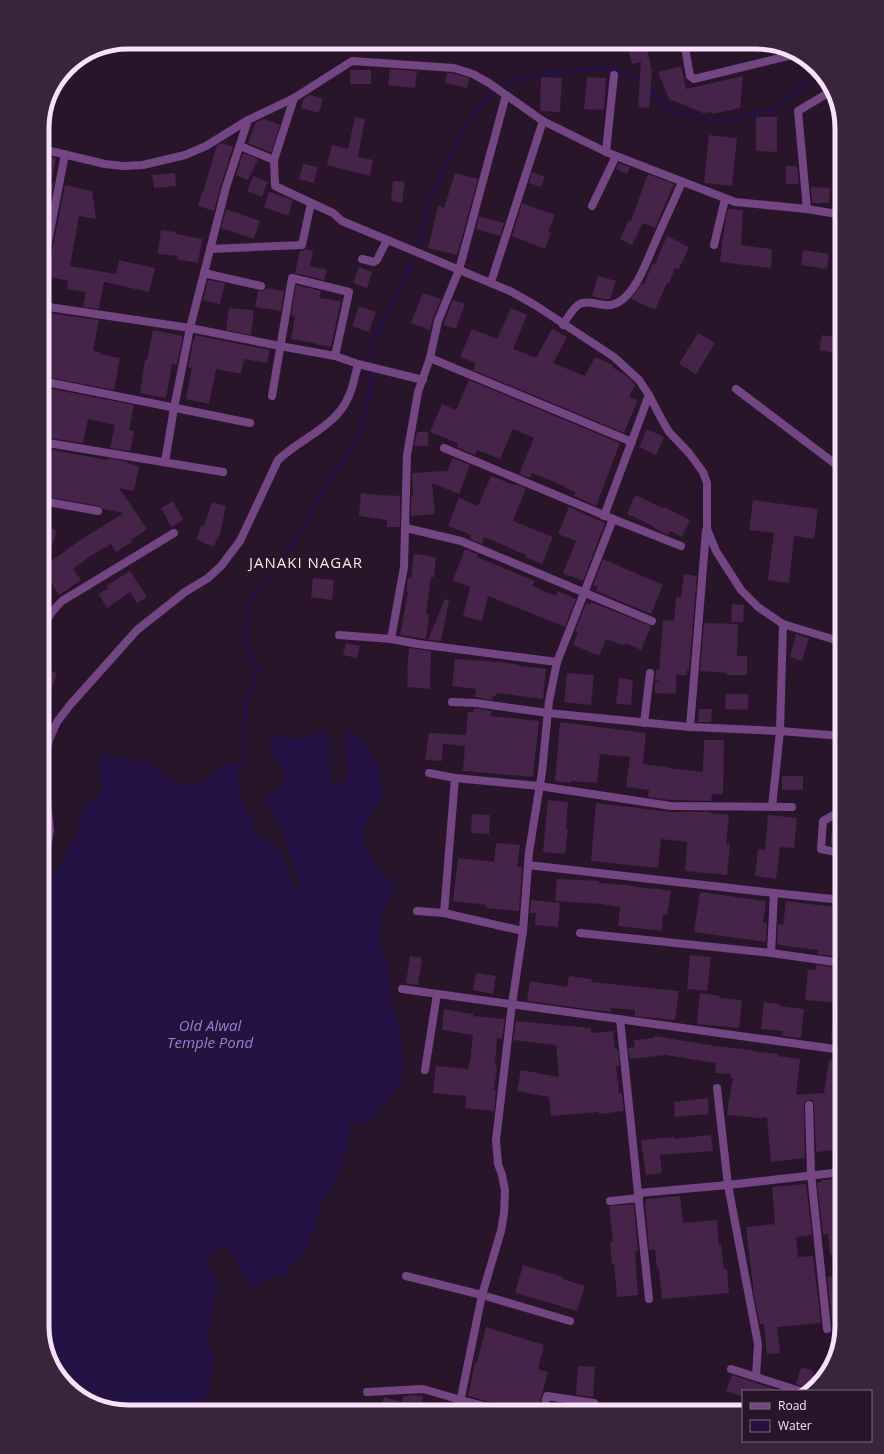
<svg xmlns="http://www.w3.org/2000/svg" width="884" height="1454" font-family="'Open Sans',sans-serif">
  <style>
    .water { fill: #251245 }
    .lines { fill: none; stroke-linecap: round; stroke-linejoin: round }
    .stream { stroke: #251245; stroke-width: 4 }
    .building { fill: #462349 }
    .street { stroke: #744583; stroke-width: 8 }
    .labels { text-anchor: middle; stroke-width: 3; stroke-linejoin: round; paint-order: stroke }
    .neighbourhood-label { font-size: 15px; letter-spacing: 1px; fill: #fce5e3; stroke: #28152a }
    .water-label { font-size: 15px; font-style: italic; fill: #917cef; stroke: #28152a }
    .rim { fill: none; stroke: #f7e1fb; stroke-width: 5 }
  </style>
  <rect width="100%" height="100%" fill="#28152a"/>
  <path class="water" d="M322,731h3l3,6 2,41 1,5 2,1h7l5,-3 3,-4 -3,-30 1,-15 5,-1 13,12 15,23 2,13 2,18 -16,24 -4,8v11l14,31 9,6 7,3 2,4 -14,35 -1,26 9,24 2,38 7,16 3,14 2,28 -1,11 -1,6 -26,34 -12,7 -12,1 -2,5 1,9 -9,29 -20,39 -14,44 -14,13 -6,10 -18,5 -11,8 -8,-1c-3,-4 -6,-7 -8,-11 -6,-12 -6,-24 -20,-28l-12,8 -2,9 5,11 5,5v6l-7,32 -3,19 1,10 5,10 -5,34 -3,7 -8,15h-73v-4l-2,-3 -3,1 -6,3 -34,-11 -29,-34 -9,-38v-439l19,-24 16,-32 7,-23 6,-7 12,-7 -3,-32 2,-8 5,-3 4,11 7,-5 29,5 29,21 15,2 12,-2 8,-5 8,-10 12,-6 9,4c-2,20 0,30 9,48l3,2 3,14 4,5 11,6 11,9 9,22 4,18 2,1 4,-2c1,-8 -19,-65 -25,-73 -2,-5 -7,-7 -10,-12 2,-9 13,-12 20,-19 0,-7 -1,-15 -4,-22 -7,-12 -14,-7 -8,-25 10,-4 15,0 25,1 9,1 17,-5 25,-8z"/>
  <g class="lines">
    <g class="stream">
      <path d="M420,242l8,-37 36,-77 32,-40 24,-9 38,-7 52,-4 22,8 19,14 18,21 43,9 26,-2 36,-10 31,-23 10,-15"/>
      <path d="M245,763l-2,-20 3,-41 12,-32 -12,-26 2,-41 23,-28 34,-50 3,-8 15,-27 36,-54 13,-51v-42l33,-65 7,-16"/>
    </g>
  </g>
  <g class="building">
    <path d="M627,42h19l6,31 -3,35 -11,-1 3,-45 -9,2z"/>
    <path d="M681,66l5,23 57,-13 -3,32 -27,6 -1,-2 -9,1 -34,-14 -11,-27z"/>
    <path d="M390,69l27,2 -2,17 -27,-3z"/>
    <rect x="350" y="70" width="21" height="14"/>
    <path d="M447,73h6l16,5 -2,10 -22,-5z"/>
    <path d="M541,77l21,1 -2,34 -20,-1z"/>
    <path d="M587,77l19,1 -2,32 -20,-1z"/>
    <path d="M309,95l14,3 -4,15 -18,-5 3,-10z"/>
    <path d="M355,117l10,2 -7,38 15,3 -3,16 -43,-11 5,-20 16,4z"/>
    <path d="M756,117h21v35l-21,-1z"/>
    <path d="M264,119l16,6 -9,28 -23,-10 8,-21z"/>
    <path d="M709,135l28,3 -5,48 -28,-3z"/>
    <path d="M222,143l11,4 -12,38 -7,26 -16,-5 4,-14h1l14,-47z"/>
    <path d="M243,153l15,6 -10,21 -12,-5z"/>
    <path d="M42,155l14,3 -5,25h3l-12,60z"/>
    <path d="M619,163l11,4 -3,7 -11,-5z"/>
    <path d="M303,164l15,3 -4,16 -15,-4z"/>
    <path d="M786,166h11l2,18h-13z"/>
    <path d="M532,172l13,5 -4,10 -12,-4z"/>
    <path d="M175,173l1,13 -22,2 -2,-13z"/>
    <path d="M455,173l23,6 -21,76 -29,-7 10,-42 6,2z"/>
    <path d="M648,174l26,10 -19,44 -12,-5 -11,22 -12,-6 9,-19 2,1z"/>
    <path d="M253,176l15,6 -6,15 -15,-6z"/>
    <path d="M393,181l12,1 -3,21 -11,-2z"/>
    <path d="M65,185l27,6 4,28 -17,-3 -9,50 46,8 3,-14 36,8 -6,24 -45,-10 -5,27 -16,-2 3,-15 -19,-3 1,-8 -21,-5z"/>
    <path d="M811,187l19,1 -1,15h-17z"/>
    <path d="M269,192l24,8 -5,16 -24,-9z"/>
    <path d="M522,203l33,12 -7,17 3,1 -6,16 -33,-13z"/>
    <path d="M226,209l34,12 -6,18 -33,-11z"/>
    <path d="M728,209l15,1 -2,35 31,4 -1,19 -51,-6 4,-33z"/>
    <path d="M479,216l25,7 -4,13 -24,-7z"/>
    <path d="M161,230l15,2v2l26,5 -4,24 -21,-4 1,-3 -20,-2z"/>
    <path d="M667,236l22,11 -10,22 -4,-1 -6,15h-2l-12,27 -24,-11 11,-16 2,1 9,-21 2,1z"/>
    <path d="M306,249l7,2 -3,15 17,4 -3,10 -29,-7 5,-22z"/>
    <path d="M803,250l26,4 -2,15 -26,-4z"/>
    <path d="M359,267l13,5 -5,16 -14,-5z"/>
    <path d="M598,276l18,5 -6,18h-7l-11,-3z"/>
    <path d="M208,280l17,3 -5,21 -17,-4z"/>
    <path d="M296,285l25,6 -2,7 22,3 -10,46 -16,-3v-1l-24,-4 4,-23 -4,-1z"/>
    <path d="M266,288l18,3 -3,20 -26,-4 3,-16h5z"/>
    <path d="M423,293l18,6 -8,20 -3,11 -19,-7z"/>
    <path d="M453,300l12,4 -9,25 -13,-4z"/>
    <path d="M359,306l17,6 -7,20 -17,-6z"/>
    <path d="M229,308l25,2 -3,25 -25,-5z"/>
    <path d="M511,308l16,7 -14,34 23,9 16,-29 15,8 -14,26 32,13 10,-19 18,8 -1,2 12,7 11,10v1l-6,12 9,3 -14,33 -151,-63 3,-7 -16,-6 12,-28 25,10z"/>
    <path d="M42,312l57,8 -6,31 7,1v2l20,4 -6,32 -72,-14z"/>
    <path d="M153,330l30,6 -6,29 -5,-1 -6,34 -26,-5 5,-33h2z"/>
    <path d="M698,333l17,10 -19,31 -17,-10z"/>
    <path d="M195,335l75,15 -3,13 -23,-4 -3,15 -25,-5 -7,35 -23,-5 6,-31 -4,-1 6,-29h1z"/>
    <path d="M822,335l20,3v16l-23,-4z"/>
    <path d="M469,380l151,63 -24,63 -22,-10 1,-4 -14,-7 -29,-12 -2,5 -11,-4 15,-36 -21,-9 -13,30 -23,-9 -2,5 -18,-8 1,-4 -28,-11 12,-28 14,6z"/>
    <path d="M42,387l92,18 -5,25 5,1 -4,20 -20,-3 5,-23 -27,-6 -5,24 -41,-6z"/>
    <path d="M647,429l17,8 -8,18 -17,-8z"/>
    <path d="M417,432h11v14h-14z"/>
    <path d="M42,448l65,12 1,-2 20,4 -1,1 12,3 -5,25 -15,-3 28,41 -16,11 1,2 -16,10 -5,-8 -19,11 -19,14 8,11 -22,15 -17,-27 38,-28 44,-27 -21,-4 -4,-3 -57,-10z"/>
    <path d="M453,458l17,7 -11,29 -27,-11 3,31 -24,2v-20h2l-1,-23 35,-2z"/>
    <path d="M491,476l23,9 1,-1 11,4 -13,33 40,16 -11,27 -17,-7 1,-2 -42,-18 -2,7 -12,-5 1,-4 -23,-9 11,-28 19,8z"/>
    <path d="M361,493l27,3v-1l12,1v31h-13v-7l-28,-4z"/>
    <path d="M635,495l28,13 1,-1 26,13 -8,17 -12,-6 -2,4 -14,-7 1,-1 -28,-13z"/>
    <path d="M753,500l65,9 -4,30 -20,-3 -5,47 -21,-3 6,-47 -25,-3z"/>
    <path d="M173,501l10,19 -12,7 -10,-19z"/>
    <path d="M212,502l14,4 -6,28 -7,13 -17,-8 6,-14 2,1z"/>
    <path d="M569,507l36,16 -22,58 -20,-8 13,-32 -18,-7z"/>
    <path d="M42,525l15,5 -7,22 -8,-3z"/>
    <path d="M465,549l12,5v3l58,24 -3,5 24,10 2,-5 18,8 -11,28 -77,-31 -6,25 -19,-5 7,-29 -17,-7z"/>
    <path d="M414,554l22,3 -2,20h-3l-5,37 3,1 -3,24 -26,-4 8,-42 -2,-1 2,-14h3z"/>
    <path d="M603,559l60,26 -12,29 -55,-23 2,-4 -5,-2z"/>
    <path d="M130,571l17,26 -10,6 -7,-11 -23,16 -8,-14 9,-6 -2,-2z"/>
    <path d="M684,574l13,2 -8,94h-2v5h-11v19l-21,-1v-11h6l-6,-2 1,-10h3l4,-50 11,1 2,-24 5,1z"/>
    <path d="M313,578l21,2 -2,20 -21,-3z"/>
    <path d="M445,599l4,1 -8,41 -13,-1z"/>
    <path d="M591,602l60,24 -10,24 -16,-7 -1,3 -18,-7 -7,17 -26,-11 5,-13 -3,-1 11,-28 4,2z"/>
    <path d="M732,604l12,1 -1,17h-12z"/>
    <path d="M704,623l34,1 -1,32h10v19h-20v-2l-27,-2z"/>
    <path d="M796,634l13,4 -7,23 -12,-4z"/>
    <path d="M346,643l14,3 -3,12 -14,-3z"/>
    <path d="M409,648l22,3 -1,38 -23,-2 1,-16h-1z"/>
    <path d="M455,659l45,3 20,3v1l26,3 -3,30 -46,-6 -1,3h-3l-1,4 -17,-3 1,-8 -24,-3z"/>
    <path d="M42,668l15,5 -13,39h-2z"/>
    <path d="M567,673l27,2 -3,30 -27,-3z"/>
    <path d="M619,678l14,2 -2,25 -15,-1z"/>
    <path d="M726,694h22v16l-23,-1z"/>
    <path d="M474,708l17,3 -1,5 49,5 -6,56 -70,-6 2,-25 -22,-2 -1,17 -17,-1 4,-27 37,2 2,-23h5z"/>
    <path d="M699,709h13l-1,13h-13z"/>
    <path d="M560,722l86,11 -3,31 24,3v1l36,4 1,-32h20l-1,54h-11l-1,7 -40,-1 -23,-3 1,-7 -23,-3 4,-30 -30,-3 -3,29 -26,-2v2l-16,-2z"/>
    <rect x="782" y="776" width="21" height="14"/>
    <path d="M548,800l20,2 -2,27h2l-3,25 -22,-2z"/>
    <path d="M596,803l75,9h39v1l19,2 -3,29h4l-3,31 -42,-4 2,-29 -26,-3 -3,29 -67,-7z"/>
    <path d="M472,814l18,1 -1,19 -18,-1z"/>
    <path d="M768,815l29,3 -3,30 -14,-1 -4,32 -21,-3 3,-27 7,1z"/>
    <path d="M831,834l11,1v13l-11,-3z"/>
    <path d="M496,843l24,2 -3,22h5l-3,44 -33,-3 1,-3 -34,-4 5,-43 36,4z"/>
    <path d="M557,879l42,2 -1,2 28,2 26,4v-1l19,3 -4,24 -4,-1 -1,17 -44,-5 2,-19 -19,-3 -46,-3z"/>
    <path d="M700,892l66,9 -3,21 4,1 -1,19 -72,-10z"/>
    <path d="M531,900l29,3 -2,24 -23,-2 1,-12h-6z"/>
    <path d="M786,901l56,7v49l-24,-3v-4l-39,-5v-1h-2l1,-20 5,1z"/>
    <path d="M690,955l21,2 -4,34 -20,-2z"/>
    <path d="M410,956l12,2 -4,27 -12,-2z"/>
    <path d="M816,965l25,3 -3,35 -33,-3 3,-31 8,1z"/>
    <path d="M476,973l20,3 -3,18 -20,-4z"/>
    <path d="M569,976l23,3 -1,3 88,9 -4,29 -40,-4v-6l-24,-2 -1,4 -83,-11 3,-20 37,6z"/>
    <path d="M700,993l20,3v2l22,2 -3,28 -42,-4z"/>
    <path d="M764,1002l16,2v2l24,3 -3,29 -19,-2 1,-5 -22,-2z"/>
    <path d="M835,1006h7v33l-11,-1z"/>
    <path d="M444,1009l29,5v2l32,3 -3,20 -5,-1 -2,27 2,1 -3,24h2l-2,21 -29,-3 1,-12 -33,-3 3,-27 32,3 1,-6h1l3,-28 -31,-5z"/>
    <path d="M516,1021l75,7v5l22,-2 2,18h3l1,11v6h-3l3,27h3l2,18 -25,3v-2l-48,4 -2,-19 -32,-6 4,-21 38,7 -3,-32 -43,-5z"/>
    <path d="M654,1036l61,10 38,4v1l25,3v2l22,3 -4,36 28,-2 5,-33 13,2v87l-26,3 -2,-47 -2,-5h-4l-4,2v3l1,53 -34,4 -4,-45 -8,1 -32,-3 2,-15 4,-22 -3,-1 1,-3 -16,-1 1,-10 -51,-8 -35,4 -2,-11 7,-1 -1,-7 20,-2z"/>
    <path d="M708,1098l1,16 -34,3 -1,-15z"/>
    <path d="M711,1135l2,16 -53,4 2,18 -16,2 -5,-35 33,-3v2z"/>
    <path d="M839,1179l3,26v116l-10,1 -5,-45 7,-1 -2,-21h-2l-2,-21h-5l-6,-51 5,-1 -1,-2z"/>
    <path d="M806,1184l6,51 -16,2 2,20 15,-1 8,67 -44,4 3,26 -13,1 -3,-30h-4l-6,-29 -8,-68 29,-3 -3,-37z"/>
    <path d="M680,1196l3,27 34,-3 2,25 2,-1 3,25h3l2,24 -67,6 -3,-30h-2l-2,-20 -6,1 -4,-48h2l-1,-3z"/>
    <path d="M634,1204l4,47h-3l3,44 -21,2 -3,-33h-2l-2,-22h3l-4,-36z"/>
    <path d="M523,1265l40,12v2l22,7 -8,25 -62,-18z"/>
    <path d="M486,1327l58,18 -6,24 10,3 -10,37 -15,-4 -1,7h-10l-1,-4 -3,-1 -40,-11 7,-34h2z"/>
    <path d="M578,1366l17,1 -2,30 -17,-2z"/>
    <path d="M801,1367l13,4 -6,20h-3l-1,-4 -8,-3z"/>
    <path d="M732,1375l43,14 -1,2h-31v6l-17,-6z"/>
    <path d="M414,1395l9,2 -3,10 5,2v3h-45l4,-15 18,5 2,-6z"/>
    <path d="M465,1407l20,5h-21z"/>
  </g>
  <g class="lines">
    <g class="street">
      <path d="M508,42l5,2 12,-2"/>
      <path d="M684,42l6,34 4,3 102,-25"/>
      <path d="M506,95l-47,175 -21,51 -8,37 -12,34 -11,63 -3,112 -13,72 27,5 139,18"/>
      <path d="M240,146l34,14 1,26 58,27 9,8 168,70 25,14 79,52 25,23 10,15 -45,121"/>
      <path d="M42,149l63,15 18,2 20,-1 42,-10 21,-9 42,-26 46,-22 58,-37 102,7 19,6 16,9 54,38 63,31 129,50 72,7 30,5 5,2"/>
      <path d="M606,152l8,-77"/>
      <path d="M274,160l20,-62"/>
      <path d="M592,206l24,-50"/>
      <path d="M807,209l-9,-98 35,-21"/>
      <path d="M714,245l11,-46"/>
      <path d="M210,249l92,-4 9,-42"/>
      <path d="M362,259l12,3 3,-2 10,-20"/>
      <path d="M42,273l23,-119"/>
      <path d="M204,273l57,13"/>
      <path d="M491,282l52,-161"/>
      <path d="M42,306l148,22 90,18 55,10 23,8 65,16"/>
      <path d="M563,325c4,-7 9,-15 15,-20 12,-8 26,6 41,-3 18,-10 29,-45 38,-64 8,-19 17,-37 25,-56"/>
      <path d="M430,358l202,84"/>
      <path d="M42,381l208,42"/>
      <path d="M736,389l106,80"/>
      <path d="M649,395l13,25 7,12 20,21 14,19 4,11v46l9,22 25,39 17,17 25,17 59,18"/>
      <path d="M272,396l20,-118 57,14 -14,64"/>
      <path d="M42,442l181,30"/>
      <path d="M444,448l169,71 68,27"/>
      <path d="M165,462l9,-54 16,-80 36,-141 22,-67"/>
      <path d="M42,501l56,10"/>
      <path d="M406,528l55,13 191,80"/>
      <path d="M42,634c4,-15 9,-22 20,-33l112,-68"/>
      <path d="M339,635l52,4"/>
      <path d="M452,702l24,1 72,10 142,14 90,4 62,5"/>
      <path d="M644,723l6,-50"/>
      <path d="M690,727l16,-196"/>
      <path d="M429,773l26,5 84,8 132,20 121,1"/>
      <path d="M772,807l8,-76 3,-107"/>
      <path d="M42,856l4,-4 4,-21 -3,-29 -5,-31 7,-31 8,-18 13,-17 67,-75 48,-38 23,-14 13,-12 19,-25 38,-81c21,-20 57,-34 69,-60 6,-11 8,-24 11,-36"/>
      <path d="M528,865l246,28 68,7"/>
      <path d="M842,867l-6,-15 -15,-3 2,-28 14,-8 5,-1"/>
      <path d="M417,911l27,2 79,18"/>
      <path d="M444,913l11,-135"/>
      <path d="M580,933l191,20 71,10"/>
      <path d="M771,953l3,-60"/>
      <path d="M402,989l440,61"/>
      <path d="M620,1019l29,280"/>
      <path d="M425,1070l12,-76"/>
      <path d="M717,1088l11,97 30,159 -2,33"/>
      <path d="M809,1105l2,69 16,155"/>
      <path d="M639,1193l89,-8 114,-13"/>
      <path d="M610,1201l29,-3"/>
      <path d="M406,1276l76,19 88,26"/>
      <path d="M731,1369l69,22"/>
      <path d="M367,1392l56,-3 38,11 46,12"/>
      <path d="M458,1412l24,-117 19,-64 3,-18 1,-23 -3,-15 -4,-11 -2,-24 16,-136 11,-73 6,-79 13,-80 7,-71 8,-39 56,-143"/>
      <path d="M543,1412l4,-16 47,7"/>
    </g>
  </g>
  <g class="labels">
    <g class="neighbourhood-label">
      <text x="306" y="568">JANAKI NAGAR</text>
    </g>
    <g class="water-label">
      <text x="210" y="1031">Old Alwal<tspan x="210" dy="17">Temple Pond</tspan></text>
    </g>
  </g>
  <path d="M0 0H884V1454H0ZM128 49H756A79 79 0 0 1 835 128V1326A79 79 0 0 1 756 1405H128A79 79 0 0 1 49 1326V128A79 79 0 0 1 128 49Z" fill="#39253b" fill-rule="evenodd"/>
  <path class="rim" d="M128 49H756A79 79 0 0 1 835 128V1326A79 79 0 0 1 756 1405H128A79 79 0 0 1 49 1326V128A79 79 0 0 1 128 49Z"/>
  <rect x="742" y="1390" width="130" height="52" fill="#28152a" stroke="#7b677e"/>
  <rect x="750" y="1403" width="20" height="6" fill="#744583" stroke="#7b677e"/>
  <text x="778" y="1410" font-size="12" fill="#f7e1fb">Road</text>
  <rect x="750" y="1420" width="20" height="12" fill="#251245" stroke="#7b677e"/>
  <text x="778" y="1430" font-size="12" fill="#f7e1fb">Water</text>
</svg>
